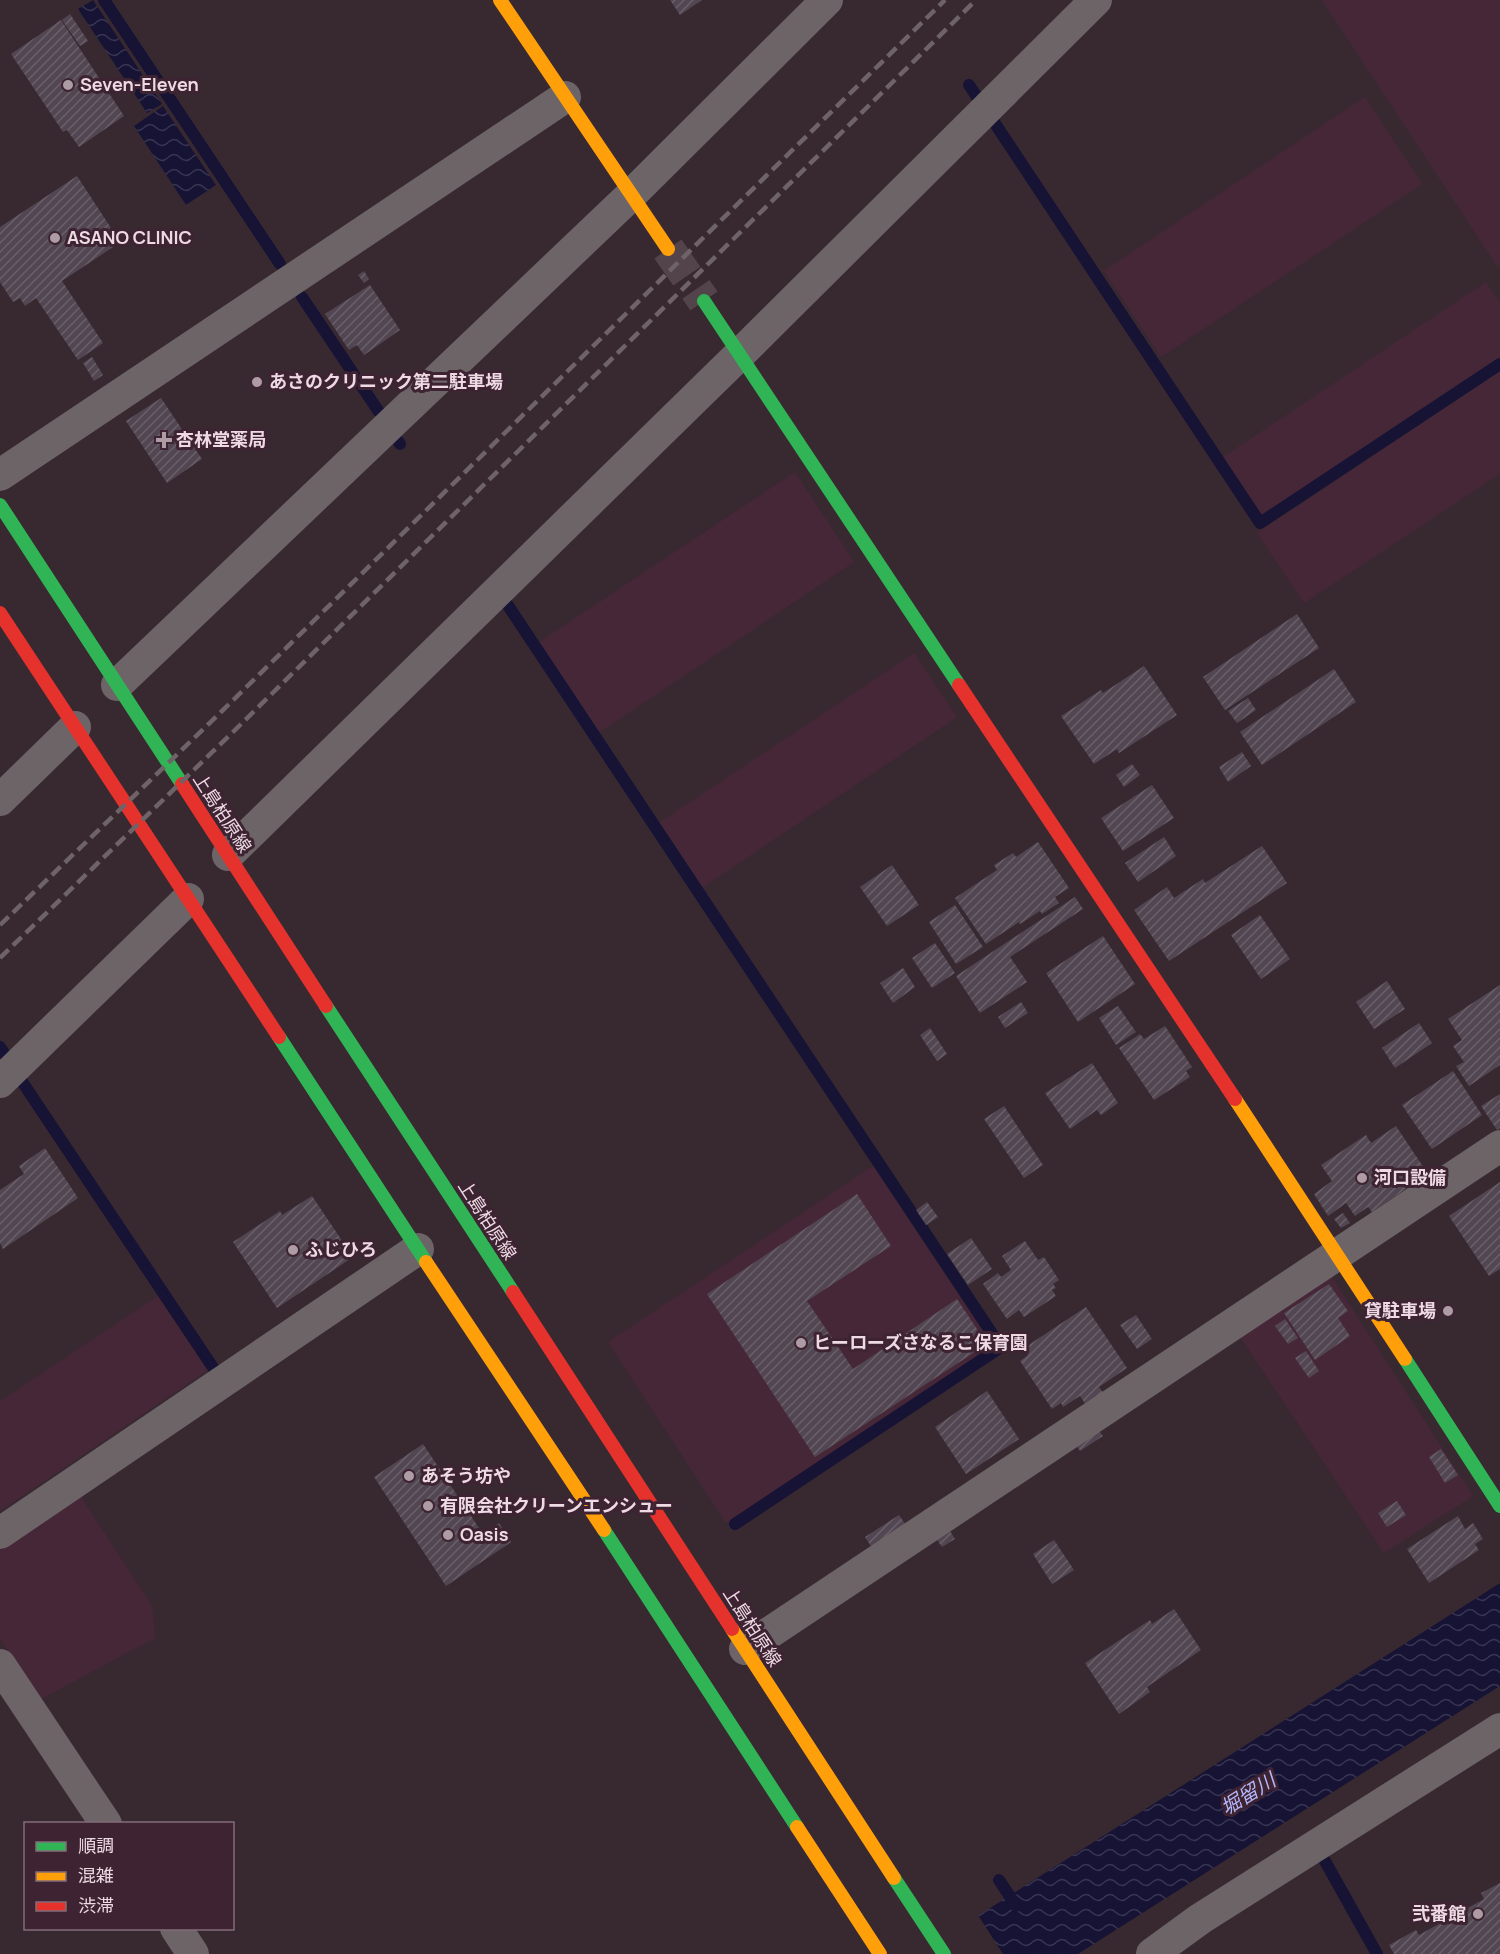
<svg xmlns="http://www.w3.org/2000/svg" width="1500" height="1954" font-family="Manrope,'Noto Sans JP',sans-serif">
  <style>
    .built { fill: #462738 }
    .water { fill: url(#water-waves) }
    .pier { fill: #382931 }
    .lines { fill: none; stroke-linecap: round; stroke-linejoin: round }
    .stream { stroke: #161335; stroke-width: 12 }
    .building { fill: url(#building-hatch) }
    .secondary-tunnel { stroke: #53444c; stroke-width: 33; stroke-dasharray: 33 16; stroke-linecap: butt }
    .street { stroke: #6c6467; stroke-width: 32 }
    .fast { stroke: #30b455; stroke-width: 14 }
    .slow { stroke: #ff9f0a; stroke-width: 14 }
    .jam { stroke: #e5322d; stroke-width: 14 }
    .rail { stroke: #6e6367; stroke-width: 4.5; stroke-dasharray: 12 6; stroke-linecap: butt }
    .poi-dot { fill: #ae9ca5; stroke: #3e2332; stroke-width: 2 }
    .labels { text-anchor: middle; stroke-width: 6; stroke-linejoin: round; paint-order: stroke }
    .poi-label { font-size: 18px; font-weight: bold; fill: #eddae3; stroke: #3e2332; text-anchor: start }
    .street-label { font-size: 18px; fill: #eddae3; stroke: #3e2332 }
    .water-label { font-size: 20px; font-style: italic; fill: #b3b7fc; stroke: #3e2332 }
  </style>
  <defs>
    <pattern id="water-waves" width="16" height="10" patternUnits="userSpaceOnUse" patternTransform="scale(1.5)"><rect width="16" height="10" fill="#161335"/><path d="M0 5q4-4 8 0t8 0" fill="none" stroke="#383552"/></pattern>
    <pattern id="building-hatch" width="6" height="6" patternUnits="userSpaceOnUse" patternTransform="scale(1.5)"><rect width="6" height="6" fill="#514651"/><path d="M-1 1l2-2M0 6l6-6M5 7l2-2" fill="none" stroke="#6a606a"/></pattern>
  </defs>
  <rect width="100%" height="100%" fill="#382931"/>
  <g class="built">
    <path d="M1322,0h178v264l-3,2z"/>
    <path d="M1365,97l57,87 -261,173 -57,-86z"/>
    <path d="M1486,282l14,21v54l-238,158 -39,-58z"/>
    <path d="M1500,371v103l-196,129 -47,-70z"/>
    <path d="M795,472l59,90 -257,172 -59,-91z"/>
    <path d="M914,653l43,64 -257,172 -43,-65z"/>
    <path d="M876,1164l119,180 -269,179 -118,-181z"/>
    <path d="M1328,1271l145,225 -89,57 -147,-221z"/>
    <path d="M158,1296l50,74 -208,141v-110z"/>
    <path d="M79,1494l73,112 3,32 -114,61 -41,-60v-92z"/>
  </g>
  <g class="water">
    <path d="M93,0l69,104 -15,9 -69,-104z"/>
    <path d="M163,106l53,79 -30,20 -52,-79z"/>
    <path d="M1500,1583v103l-422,268h-160z"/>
  </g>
  <path class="pier" d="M976,1912l27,42h-88l1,-2z"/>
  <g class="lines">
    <g class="stream">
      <path d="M104,0l176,264"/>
      <path d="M969,85l10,15"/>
      <path d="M994,122l266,401 240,-159"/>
      <path d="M302,297l77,115"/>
      <path d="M398,441l2,3"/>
      <path d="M505,601l496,746 -266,177"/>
      <path d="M0,1047l6,9"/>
      <path d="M19,1077l197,295"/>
      <path d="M1325,1861l52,93"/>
      <path d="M999,1880l17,26"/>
    </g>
  </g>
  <g class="building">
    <path d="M670,0h32l-22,15z"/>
    <path d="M70,14l18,27 -8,5 -18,-26z"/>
    <path d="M61,20l63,96 -45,31 -12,-17 -4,2 -52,-78z"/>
    <path d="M77,176l34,52 -5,3 10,14 -54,36 41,62 -25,17 -42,-62 -11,8 -5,-8 -7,4 -13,-20v-55z"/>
    <path d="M364,271l5,8 -5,4 -6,-8z"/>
    <path d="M370,285l30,45 -36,25 -7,-10 -8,5 -24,-36z"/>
    <path d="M92,357l11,18 -9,6 -11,-18z"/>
    <path d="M161,398l41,61 -35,24 -41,-62z"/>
    <path d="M1297,614l22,34 -94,62 -22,-33z"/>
    <path d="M1144,666l33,49 -58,38 -2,-4 -23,15 -33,-48 40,-26 2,3z"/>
    <path d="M1334,669l22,33 -94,63 -22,-33z"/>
    <path d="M1248,698l8,12 -19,13 -9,-12z"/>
    <path d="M1242,752l9,14 -23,16 -9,-15z"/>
    <path d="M1132,764l8,11 -16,12 -8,-12z"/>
    <path d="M1152,785l22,33 -51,33 -22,-33z"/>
    <path d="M1164,837l12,19 -38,26 -13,-19z"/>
    <path d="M1038,842l31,46 -14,9 4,6 -17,11 -2,-3 -20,13 -1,-2 -33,22 -31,-46 42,-28 -3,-5 19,-12 3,4z"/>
    <path d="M1262,846l25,37 -118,78 -35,-51 33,-23 7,11 29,-19 2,4z"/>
    <path d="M892,865l27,40 -32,21 -27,-39z"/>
    <path d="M1075,897l8,12 -73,48 17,25 -47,31 -24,-37z"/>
    <path d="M955,905l28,42 -27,17 -27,-42z"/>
    <path d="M1260,915l30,44 -29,20 -30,-44z"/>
    <path d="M1103,936l32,48 -57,38 -32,-49z"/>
    <path d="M935,943l20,30 -23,15 -20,-30z"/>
    <path d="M903,968l12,19 -22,16 -13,-20z"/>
    <path d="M1387,981l18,28 -31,20 -18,-27z"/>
    <path d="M1500,985v80l-31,21 -13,-20 8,-4 -11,-16 9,-6 -14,-21z"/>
    <path d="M1021,1002l7,11 -23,15 -7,-11z"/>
    <path d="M1118,1006l18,26 -20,13 -17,-27z"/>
    <path d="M1419,1023l13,20 -37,25 -13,-20z"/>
    <path d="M1165,1026l27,41 -6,4 4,6 -36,23 -35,-52 21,-14 4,5z"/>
    <path d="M930,1028l17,26 -10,7 -17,-26z"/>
    <path d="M1092,1063l26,40 -17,12 -4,-5 -27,19 -25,-36z"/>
    <path d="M1453,1071l29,44 -50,34 -30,-44z"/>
    <path d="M1500,1094v34l-3,2 -16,-24z"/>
    <path d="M1004,1106l39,59 -19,13 -40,-59z"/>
    <path d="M1396,1126l32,48 -56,38 -4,-5 -13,9 -9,-13 -18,13 -14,-22 18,-13 -11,-16 45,-30 5,8z"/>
    <path d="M45,1148l33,50 -75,51 -3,-6v-53l24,-16 -5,-8z"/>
    <path d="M1500,1182v87l-11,7 -40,-60z"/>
    <path d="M857,1194l34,52 -84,55 46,68 104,-70 30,45 -172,113 -108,-163z"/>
    <path d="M312,1196l41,61 -76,51 -44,-66 47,-31 2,4z"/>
    <path d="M927,1202l11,15 -12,8 -10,-15z"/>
    <path d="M1343,1213l7,10 -9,5 -7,-9z"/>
    <path d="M971,1238l21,31 -24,16 -21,-31z"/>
    <path d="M1025,1241l13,19 6,-3 15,23 -6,4 3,4 -4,2 4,6 -32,21 -5,-7 -12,9 -24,-35 15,-11 3,4 10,-7 -9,-14z"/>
    <path d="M1329,1284l19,27 -10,7 12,18 -35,24 -31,-47z"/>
    <path d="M1086,1307l41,61 -28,19 4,6 -17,12 -6,-9 -17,11 -2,-4 -9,6 -32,-48 8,-6 -4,-7z"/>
    <path d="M1136,1315l16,24 -15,10 -17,-24z"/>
    <path d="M1285,1319l13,19 -10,6 -13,-18z"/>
    <path d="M1306,1351l13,20 -10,7 -14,-20z"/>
    <path d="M987,1391l32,48 -53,35 -31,-47z"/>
    <path d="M1097,1428l6,8 -23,15 -5,-9z"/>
    <path d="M423,1444l60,90 16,-11 12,19 -65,44 -72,-109z"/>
    <path d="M1441,1449l17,26 -13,8 -16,-26z"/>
    <path d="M1397,1501l9,14 -19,12 -9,-14z"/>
    <path d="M899,1515l9,13 -34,23 -9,-14z"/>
    <path d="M1458,1516l7,13 8,-6 10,16 -8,5 4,6 -50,33 -22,-34z"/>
    <path d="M948,1528l7,11 -13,8 -7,-10z"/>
    <path d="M1054,1540l20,30 -22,14 -19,-30z"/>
    <path d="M1174,1609l27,41 -54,37 3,5 -31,22 -34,-51 65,-43 2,4z"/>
    <path d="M1500,1883v71h-106l-5,-9 27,-15 3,5 65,-36 -3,-6z"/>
  </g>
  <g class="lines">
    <path class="secondary-tunnel" d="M668,249l36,52"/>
    <g class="street">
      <path d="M0,475l565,-378"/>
      <path d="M117,685l513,-489 197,-196"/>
      <path d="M0,800l75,-73"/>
      <path d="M228,855l512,-501 356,-354"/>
      <path d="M0,1082l188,-183"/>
      <path d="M0,1533l418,-284"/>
      <path d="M745,1649l755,-503"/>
      <path d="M0,1665l106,159"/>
      <path d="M176,1928l17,26"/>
      <path d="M1152,1954l48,-35 300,-190"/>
    </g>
    <g class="fast">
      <path d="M704,301l255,384"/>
      <path d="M0,505l182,279"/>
      <path d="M326,1006l187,286"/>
      <path d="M279,1037l147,225"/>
      <path d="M1405,1359l95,147"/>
      <path d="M604,1530l193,297"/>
      <path d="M894,1878l50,76"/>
    </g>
    <g class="slow">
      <path d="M500,0l168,249"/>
      <path d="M1235,1099l170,260"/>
      <path d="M426,1262l178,268"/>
      <path d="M732,1629l162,249"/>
      <path d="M797,1827l83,127"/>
    </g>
    <g class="jam">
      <path d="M0,613l279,424"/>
      <path d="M959,685l276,414"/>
      <path d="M182,784l144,222"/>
      <path d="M513,1292l219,337"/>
    </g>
    <g class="rail">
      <path d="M0,925l218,-210 727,-715"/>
      <path d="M0,958l234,-227 742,-731"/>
    </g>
  </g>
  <g class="poi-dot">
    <circle cx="68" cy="85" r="6"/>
    <circle cx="55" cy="238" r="6"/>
    <circle cx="257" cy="382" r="6"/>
    <path d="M161 431h6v6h6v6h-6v6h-6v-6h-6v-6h6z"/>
    <circle cx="1362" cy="1178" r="6"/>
    <circle cx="293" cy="1250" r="6"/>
    <circle cx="1448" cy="1311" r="6"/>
    <circle cx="801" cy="1343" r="6"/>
    <circle cx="409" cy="1476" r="6"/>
    <circle cx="428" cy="1506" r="6"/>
    <circle cx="448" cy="1535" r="6"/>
    <circle cx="1478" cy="1914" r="6"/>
  </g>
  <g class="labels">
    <g class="poi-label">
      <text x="80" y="91">Seven-Eleven</text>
      <text x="67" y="244">ASANO CLINIC</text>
      <text x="269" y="388">あさのクリニック第二駐車場</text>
      <text x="176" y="446">杏林堂薬局</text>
      <text x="1374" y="1184">河口設備</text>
      <text x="305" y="1256">ふじひろ</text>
      <text x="1436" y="1317" text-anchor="end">貸駐車場</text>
      <text x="813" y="1349">ヒーローズさなるこ保育園</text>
      <text x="421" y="1482">あそう坊や</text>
      <text x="440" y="1512">有限会社クリーンエンシュー</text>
      <text x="460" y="1541">Oasis</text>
      <text x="1466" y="1920" text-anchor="end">弐番館</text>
    </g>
    <g class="street-label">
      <text transform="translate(222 813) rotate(57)" y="6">上島柏原線</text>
      <text transform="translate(487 1220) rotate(57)" y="6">上島柏原線</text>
      <text transform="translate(752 1627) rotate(57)" y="6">上島柏原線</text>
    </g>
    <g class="water-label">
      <text transform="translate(1248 1794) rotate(-32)" y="7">堀留川</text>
    </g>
  </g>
  <rect x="24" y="1822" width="210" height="108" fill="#3e2332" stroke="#846c79" stroke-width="1.5"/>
  <rect x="36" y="1842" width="30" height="9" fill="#30b455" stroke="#846c79" stroke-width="1.5"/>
  <text x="78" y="1852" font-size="18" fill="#eddae3">順調</text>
  <rect x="36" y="1872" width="30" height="9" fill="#ff9f0a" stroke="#846c79" stroke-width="1.5"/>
  <text x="78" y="1882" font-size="18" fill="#eddae3">混雑</text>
  <rect x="36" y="1902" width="30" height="9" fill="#e5322d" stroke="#846c79" stroke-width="1.5"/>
  <text x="78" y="1912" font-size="18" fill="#eddae3">渋滞</text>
</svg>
